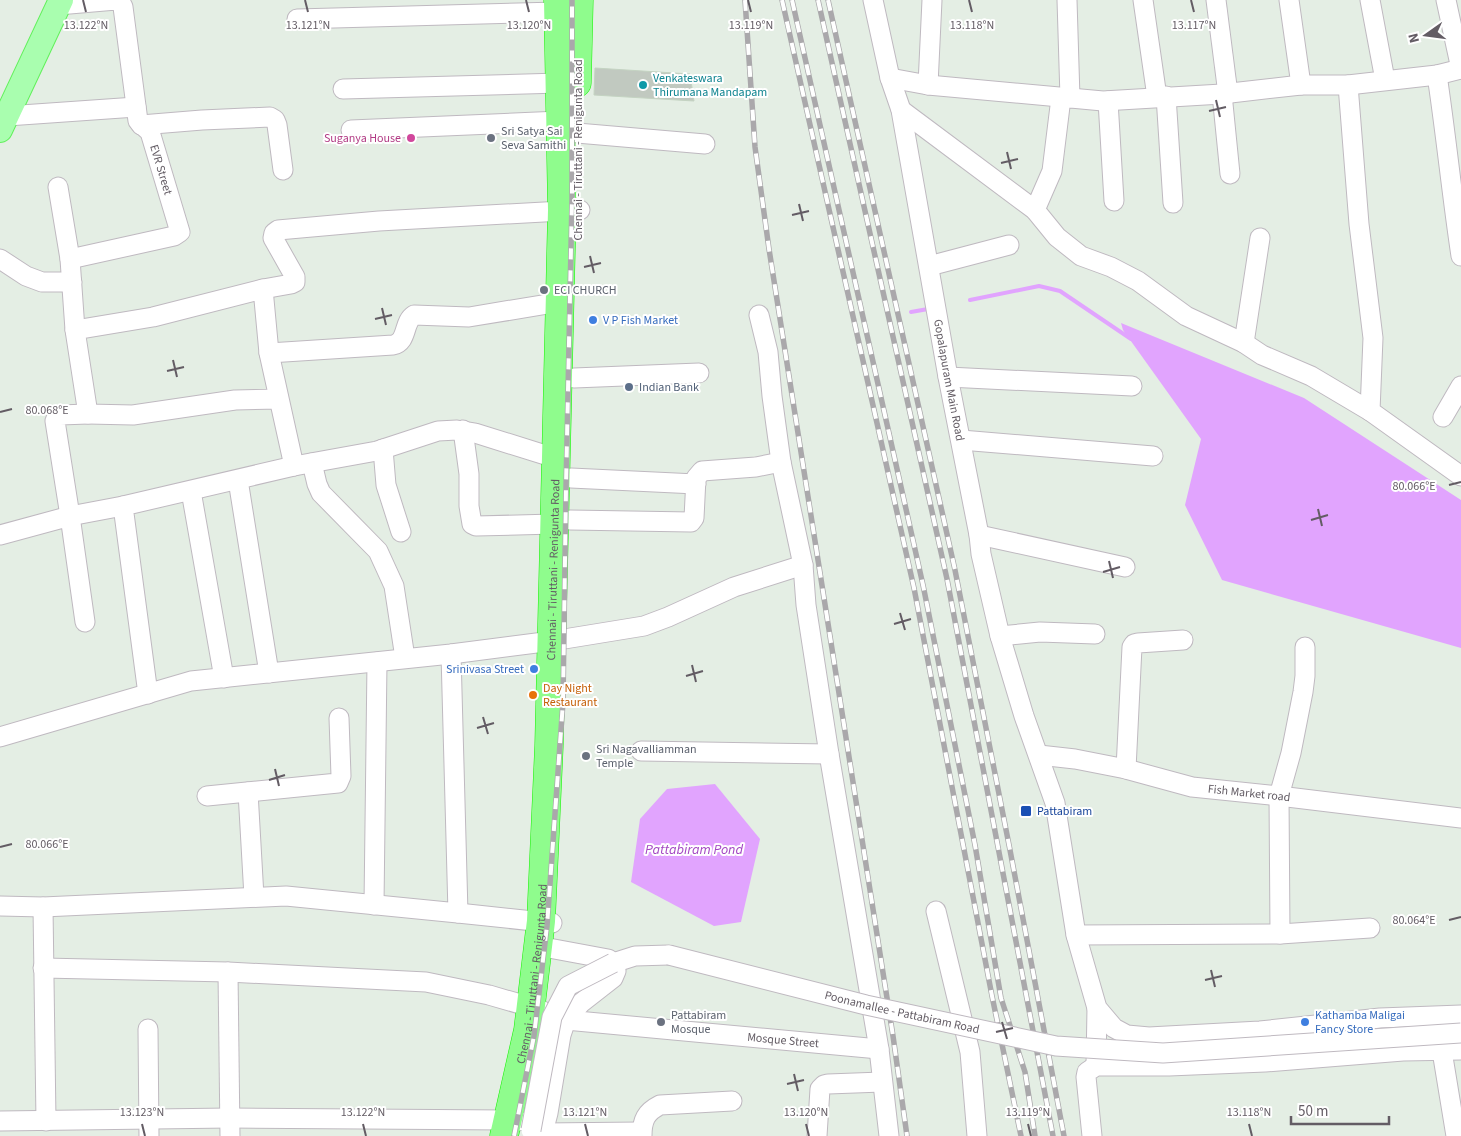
<svg xmlns="http://www.w3.org/2000/svg" width="1461" height="1136" font-family="'Source Sans 3',sans-serif">
  <style>
    .water { fill: #e1a4fe }
    .lines { fill: none; stroke-linecap: round; stroke-linejoin: round }
    .stream { stroke: #e1a4fe; stroke-width: 4 }
    .building { fill: #c1c9c0; stroke: #c4d3c2 }
    .minor-casing { stroke: #bfb9c0; stroke-width: 21 }
    .major-casing { stroke: #61f05b; stroke-width: 26 }
    .highway-casing { stroke: #14f102; stroke-width: 29 }
    .minor { stroke: #fff; stroke-width: 19 }
    .major { stroke: #a9feaf; stroke-width: 24 }
    .highway { stroke: #8ffc8d; stroke-width: 28 }
    .rail-casing { stroke: #aaa8ab; stroke-width: 5.5 }
    .rail { stroke: #fff; stroke-width: 4; stroke-dasharray: 11; stroke-linecap: butt }
    .minor-bridge-casing { stroke: #bfb9c0; stroke-width: 21; stroke-linecap: butt }
    .minor-bridge { stroke: #fff; stroke-width: 19 }
    .ticks { fill: none; stroke: #635c64; stroke-width: 2 }
    .culture-dot { fill: #0f9aa8; stroke: #fff; stroke-width: 2 }
    .hotel-dot { fill: #d1479c; stroke: #fff; stroke-width: 2 }
    .worship-dot { fill: #6b7280; stroke: #fff; stroke-width: 2 }
    .shop-dot { fill: #3f7fe0; stroke: #fff; stroke-width: 2 }
    .service-dot { fill: #5c6f8a; stroke: #fff; stroke-width: 2 }
    .food-dot { fill: #e8710a; stroke: #fff; stroke-width: 2 }
    .transit-dot { fill: #1a4fb4; stroke: #fff; stroke-width: 2 }
    .labels { text-anchor: middle; stroke-width: 4; stroke-linejoin: round; paint-order: stroke }
    .culture-label { font-size: 12px; fill: #0d838f; stroke: #fff; text-anchor: start }
    .worship-label { font-size: 12px; fill: #5b616d; stroke: #fff; text-anchor: start }
    .hotel-label { font-size: 12px; fill: #b23c85; stroke: #fff; text-anchor: end }
    .street-label { font-size: 12px; fill: #635c64; stroke: #fff }
    .shop-label { font-size: 12px; fill: #366cbe; stroke: #fff; text-anchor: start }
    .service-label { font-size: 12px; fill: #4e5e75; stroke: #fff; text-anchor: start }
    .food-label { font-size: 12px; fill: #c56008; stroke: #fff; text-anchor: start }
    .transit-label { font-size: 12px; fill: #164399; stroke: #fff; text-anchor: start }
    .water-label { font-size: 14px; font-style: italic; fill: #a346c2; stroke: #fff }
    .ticks-label { font-size: 12px; text-anchor: middle; fill: #635c64; stroke: #fff; stroke-width: 4; stroke-linejoin: round; paint-order: stroke }
  </style>
  <rect width="100%" height="100%" fill="#e4eee4"/>
  <g class="water">
    <path d="M1121,323l183,75 157,102v148l-239,-68 -37,-75 16,-66 -78,-109z"/>
    <path d="M715,784l45,55 -19,83 -27,4 -83,-44 9,-63 27,-30z"/>
  </g>
  <g class="lines">
    <g class="stream">
      <path d="M970,300l69,-14 21,5 71,48"/>
      <path d="M911,312l17,-3"/>
    </g>
  </g>
  <path class="building" d="M595,68l95,6 4,27 -100,-6z"/>
  <g class="lines">
    <g class="minor-casing">
      <g id="minor">
        <path id="s1" d="M873,0l17,78 11,32 47,267 31,158 2,19 19,82 24,80 31,87 21,132 21,73 17,20 13,7 22,2 111,-6 120,-13 81,-3"/>
        <path d="M1067,0l3,98"/>
        <path d="M1143,0l14,97"/>
        <path d="M1216,0l12,94"/>
        <path d="M1289,0l12,85"/>
        <path d="M1370,0l15,80"/>
        <path d="M1446,0l15,69"/>
        <path id="s2" d="M58,5l58,-5 5,3 2,4 15,114 12,11 30,100 -6,4 -104,23"/>
        <path d="M297,19l261,-7"/>
        <path d="M1437,75c9,60 15,121 24,181"/>
        <path d="M890,78l38,7 175,16 119,-7 79,-9h47l89,-10 24,-6"/>
        <path d="M928,85l4,-85"/>
        <path d="M1348,85l11,139 14,114 -3,73 91,65"/>
        <path d="M343,89l217,-6"/>
        <path d="M1222,94l8,80"/>
        <path d="M1166,96l7,107"/>
        <path d="M1108,101l6,100"/>
        <path d="M901,110l134,100 22,27 24,19 30,11 27,14 48,35 58,27 18,12 49,21 59,35"/>
        <path d="M7,116l129,-9"/>
        <path d="M141,125l61,-5 68,-3 5,3 2,5 6,45"/>
        <path d="M351,130l209,-9"/>
        <path d="M577,133l128,11"/>
        <path d="M58,187l12,72 5,71"/>
        <path d="M1035,210l17,-39 9,-73"/>
        <path d="M0,259l26,17 16,6h30"/>
        <path d="M929,266l80,-21"/>
        <path d="M263,289l28,-5 4,-2v-5l-22,-39 1,-5 4,-3 101,-9 201,-11"/>
        <path d="M759,315l9,37 4,44 9,66 22,103 3,40 23,149 50,295 10,87"/>
        <path d="M1244,343l16,-105"/>
        <path d="M269,353l124,-8c15,-3 10,-23 21,-30l55,2 91,-15"/>
        <path d="M948,377l184,9"/>
        <path d="M574,378l125,-5"/>
        <path d="M279,399l-44,1 -102,15 -45,-1 -13,-84 78,-13 110,-28 6,64 25,113"/>
        <path d="M88,414l-28,1 -3,2 -2,4 15,95 53,-10"/>
        <path d="M1443,417l18,-31"/>
        <path d="M463,430l6,44v32l3,18 4,2 78,-2"/>
        <path d="M961,440l192,16"/>
        <path d="M383,449l3,36 15,47"/>
        <path d="M312,463l5,21 4,9 57,58 16,35 11,72"/>
        <path d="M571,478l125,6"/>
        <path d="M238,480l31,193"/>
        <path d="M191,491l33,187"/>
        <path d="M570,520l121,2 3,-4 2,-40 6,-7 54,-4 25,-5"/>
        <path d="M0,535l70,-19 15,106"/>
        <path d="M979,535l146,32"/>
        <path d="M1000,636l40,-4 55,2"/>
        <path d="M148,694l-25,-188 171,-40 83,-15 61,-20 19,-1 18,3 80,25"/>
        <path d="M0,737l191,-56 260,-27 101,-13 92,-15 24,-9 66,-30 69,-22"/>
        <path d="M641,751l188,3"/>
        <path id="s3" d="M1039,755l36,4 51,10 66,18 87,9 182,22"/>
        <path d="M1126,769l6,-122 2,-3 4,-1 45,-3"/>
        <path d="M248,792l6,105"/>
        <path d="M207,796l131,-13 3,-7 -2,-58"/>
        <path d="M374,905l3,-243"/>
        <path d="M0,906l43,1 243,-11 172,17 -7,-259"/>
        <path d="M43,907l3,214"/>
        <path d="M936,911l34,141 7,84"/>
        <path d="M458,913l94,10"/>
        <path d="M1280,934l-1,-138 12,-43 12,-61 2,-16v-29"/>
        <path d="M1076,935l204,-1 90,-6"/>
        <path d="M538,946l70,13 3,2 5,10 -3,7 -32,25 -15,17 -5,15 -13,78 -6,23"/>
        <path d="M613,963l22,-7 34,-1"/>
        <path d="M43,968l185,4 198,10 63,13 52,15"/>
        <path d="M228,972l2,164"/>
        <path id="s4" d="M566,1020l313,29"/>
        <path d="M148,1029l1,107"/>
        <path d="M1442,1051l14,85"/>
        <path d="M1096,1065l1,-57"/>
        <path d="M0,1121l230,-3 277,2 12,1"/>
        <path d="M543,1133l98,-1"/>
        <path d="M642,1136c0,-16 4,-24 18,-31l72,-4"/>
        <path d="M817,1136l3,-47 4,-4 4,-1 54,-2"/>
        <path d="M1092,1136l-6,-59 1,-5 9,-6h73l96,-4 138,-11 58,-1"/>
      </g>
    </g>
    <g class="major-casing">
      <path id="major" d="M0,130l61,-130"/>
    </g>
    <g class="highway-casing">
      <g id="highway">
        <path d="M577,83l2,-83"/>
        <path id="s5" d="M504,1136l24,-106 13,-109 8,-175 13,-536 -4,-210"/>
      </g>
    </g>
    <use href="#minor" class="minor"/>
    <use href="#major" class="major"/>
    <use href="#highway" class="highway"/>
    <g class="rail-casing">
      <g id="rail">
        <path d="M745,0l10,147 14,102 124,787 14,100"/>
        <path d="M782,0l132,588 78,408 29,140"/>
        <path d="M792,0l131,585 52,260 26,153 24,74 10,64"/>
        <path d="M818,0l129,579 106,557"/>
        <path d="M828,0l127,570 55,280 54,286"/>
        <path d="M514,1136l20,-100 13,-110 16,-224 3,-215 6,-288v-199"/>
      </g>
    </g>
    <use href="#rail" class="rail"/>
    <g class="minor-bridge-casing">
      <g id="minor-bridge">
        <path id="s6" d="M669,955l197,50 190,41 107,7 298,-20"/>
        <path d="M531,1130l21,-113 16,-31 45,-23"/>
      </g>
    </g>
    <use href="#minor-bridge" class="minor-bridge"/>
  </g>
  <path class="ticks" d="M83,0l3,12M305,0l3,12M526,0l3,12M748,0l3,12M969,0l3,12M1191,0l3,12M1216,100l4,17M1209,111l17,-4M1007,152l4,17M1001,163l17,-4M799,204l4,17M792,215l17,-4M590,256l4,17M584,267l17,-4M382,308l4,17M375,319l17,-4M173,360l4,17M167,371l17,-4M0,412l12,-3M1449,485l12,-3M1318,509l4,17M1311,520l17,-5M1109,561l4,17M1103,572l17,-5M900,613l5,17M894,624l17,-5M692,665l4,17M686,676l17,-5M483,717l5,17M477,728l17,-5M275,769l4,17M269,780l16,-5M0,847l12,-3M1449,920l12,-3M1211,970l4,17M1205,980l17,-4M1002,1022l5,17M996,1032l17,-4M794,1074l4,17M787,1084l17,-4M142,1124l3,12M363,1124l3,12M585,1124l3,12M806,1124l3,12M1028,1124l3,12M1249,1124l3,12"/>
  <circle class="culture-dot" cx="643" cy="85" r="5"/>
  <circle class="hotel-dot" cx="411" cy="138" r="5"/>
  <g class="worship-dot">
    <circle cx="491" cy="138" r="5"/>
    <circle cx="544" cy="290" r="5"/>
    <circle cx="586" cy="756" r="5"/>
    <circle cx="661" cy="1022" r="5"/>
  </g>
  <g class="shop-dot">
    <circle cx="593" cy="320" r="5"/>
    <circle cx="534" cy="669" r="5"/>
    <circle cx="1305" cy="1022" r="5"/>
  </g>
  <circle class="service-dot" cx="629" cy="387" r="5"/>
  <circle class="food-dot" cx="533" cy="695" r="5"/>
  <rect class="transit-dot" x="1020" y="805" width="12" height="12" rx="2.5"/>
  <g class="labels">
    <g class="culture-label">
      <text x="653" y="82">Venkateswara<tspan x="653" dy="14">Thirumana Mandapam</tspan></text>
    </g>
    <g class="worship-label">
      <text x="501" y="135">Sri Satya Sai<tspan x="501" dy="14">Seva Samithi</tspan></text>
      <text x="554" y="294">ECI CHURCH</text>
      <text x="596" y="753">Sri Nagavalliamman<tspan x="596" dy="14">Temple</tspan></text>
      <text x="671" y="1019">Pattabiram<tspan x="671" dy="14">Mosque</tspan></text>
    </g>
    <g class="hotel-label">
      <text x="401" y="142">Suganya House</text>
    </g>
    <g class="street-label">
      <text transform="translate(578 150) rotate(-90)" y="4">Chennai - Tiruttani - Renigunta Road</text>
      <text dy="4" stroke="none"><textPath href="#s2" startOffset="239">EVR Street</textPath></text>
      <text dy="4" stroke="none"><textPath href="#s1" startOffset="388">Gopalapuram Main Road</textPath></text>
      <text dy="4" stroke="none"><textPath href="#s5" startOffset="570">Chennai - Tiruttani - Renigunta Road</textPath></text>
      <text dy="4" stroke="none"><textPath href="#s3" startOffset="214">Fish Market road</textPath></text>
      <text dy="4" stroke="none"><textPath href="#s5" startOffset="165">Chennai - Tiruttani - Renigunta Road</textPath></text>
      <text dy="4" stroke="none"><textPath href="#s6" startOffset="240">Poonamallee - Pattabiram Road</textPath></text>
      <text dy="4" stroke="none"><textPath href="#s4" startOffset="218">Mosque Street</textPath></text>
    </g>
    <g class="shop-label">
      <text x="603" y="324">V P Fish Market</text>
      <text x="524" y="673" text-anchor="end">Srinivasa Street</text>
      <text x="1315" y="1019">Kathamba Maligai<tspan x="1315" dy="14">Fancy Store</tspan></text>
    </g>
    <g class="service-label">
      <text x="639" y="391">Indian Bank</text>
    </g>
    <g class="food-label">
      <text x="543" y="692">Day Night<tspan x="543" dy="14">Restaurant</tspan></text>
    </g>
    <g class="transit-label">
      <text x="1037" y="815">Pattabiram</text>
    </g>
    <g class="water-label">
      <text x="694" y="854">Pattabiram Pond</text>
    </g>
  </g>
  <g class="ticks-label">
    <text x="1194" y="29">13.117°N</text>
    <text x="86" y="29">13.122°N</text>
    <text x="308" y="29">13.121°N</text>
    <text x="529" y="29">13.120°N</text>
    <text x="751" y="29">13.119°N</text>
    <text x="972" y="29">13.118°N</text>
    <text x="47" y="414">80.068°E</text>
    <text x="1414" y="490">80.066°E</text>
    <text x="47" y="848">80.066°E</text>
    <text x="1414" y="924">80.064°E</text>
    <text x="142" y="1116">13.123°N</text>
    <text x="363" y="1116">13.122°N</text>
    <text x="585" y="1116">13.121°N</text>
    <text x="806" y="1116">13.120°N</text>
    <text x="1028" y="1116">13.119°N</text>
    <text x="1249" y="1116">13.118°N</text>
  </g>
  <g transform="translate(1426 35) rotate(256)" stroke="#ffffff" stroke-width="4" paint-order="stroke">
  <path d="M0-4L9 19L0 12L-9 19Z" fill="#635c64"/>
  <text y="-8" font-size="14" font-weight="bold" text-anchor="middle" fill="#635c64">N</text>
  </g>
  <path d="M1291 1116v8h98v-8" fill="none" stroke="#635c64" stroke-width="2.5"/>
  <text x="1298" y="1116" font-size="15" fill="#635c64" stroke="#ffffff" stroke-width="4" paint-order="stroke">50 m</text>
</svg>
